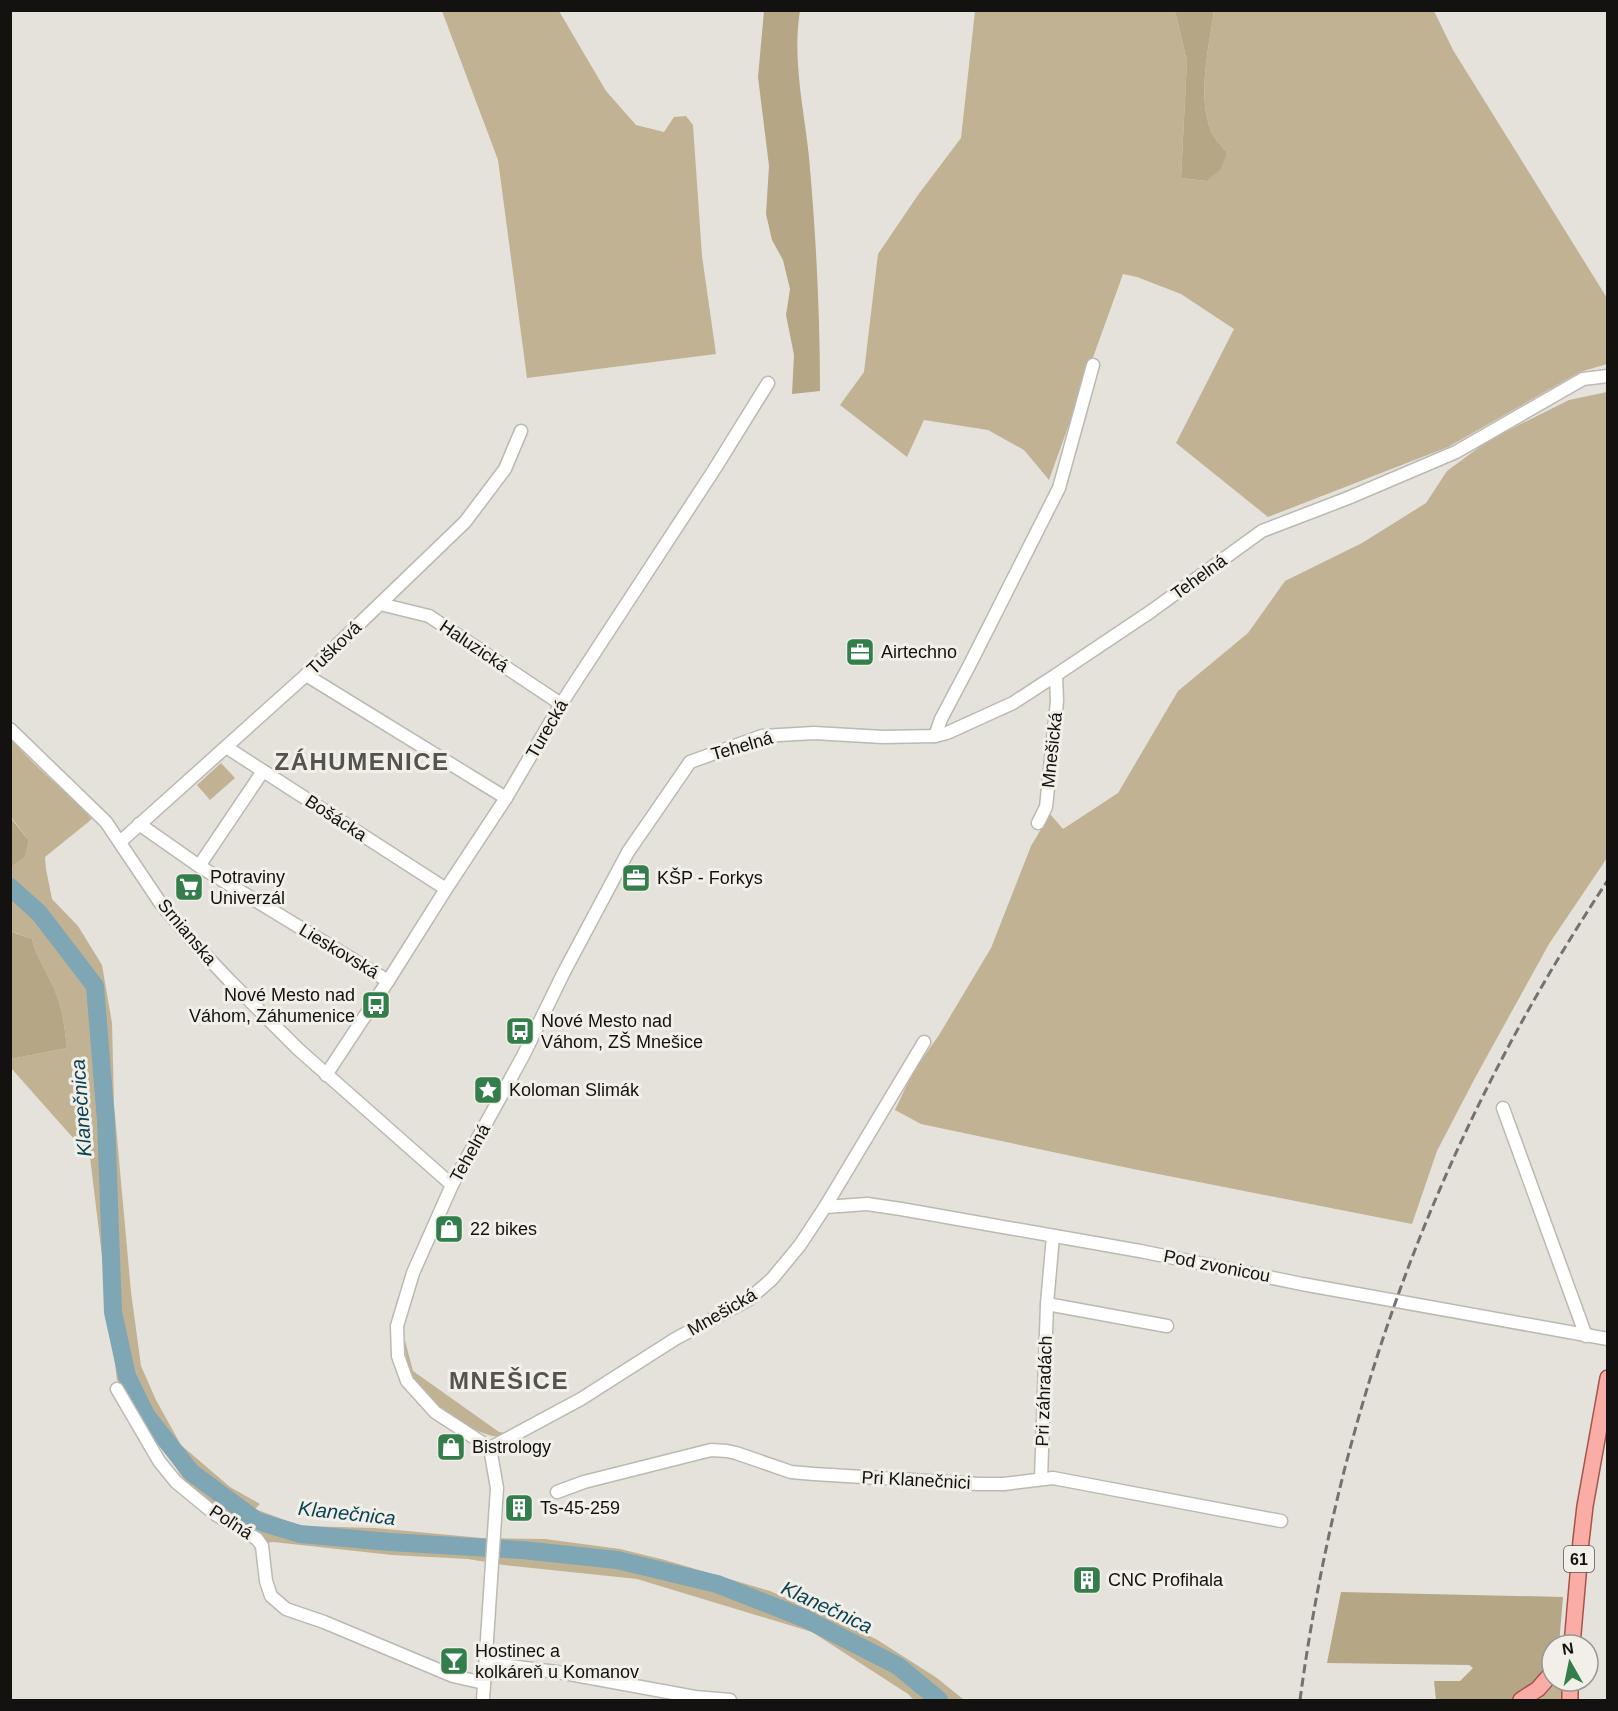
<svg xmlns="http://www.w3.org/2000/svg" width="1618" height="1711" font-family="Arial,sans-serif">
  <style>
    .green { fill: #c1b294 }
    .forest { fill: #b5a686 }
    .lines { fill: none; stroke-linecap: round; stroke-linejoin: round }
    .river { stroke: #7ea6b4; stroke-width: 18 }
    .minor-casing { stroke: #bcb8b2; stroke-width: 15 }
    .major-casing { stroke: #a6534b; stroke-width: 18 }
    .minor { stroke: #fff; stroke-width: 12 }
    .major { stroke: #f9ada6; stroke-width: 15 }
    .rail { stroke: #74726e; stroke-width: 3; stroke-dasharray: 9 4.5; stroke-linecap: butt }
    .labels { text-anchor: middle; stroke-width: 6; stroke-linejoin: round; paint-order: stroke }
    .shield { fill: #f2efe8; stroke: #565451; stroke-width: 1.5 }
    .shield-label { font-size: 16px; font-weight: bold; fill: #131210 }
    .street-label { font-size: 18px; fill: #131210; stroke: #f2efe8 }
    .poi-label { font-size: 18px; fill: #131210; stroke: #f2efe8; text-anchor: start }
    .water-label { font-size: 20px; font-style: italic; fill: #094354; stroke: #f2efe8 }
    .district-label { font-size: 24px; font-weight: bold; letter-spacing: 1.5px; fill: #55534d; stroke: #f2efe8 }
  </style>
  <rect width="100%" height="100%" fill="#e5e2db"/>
  <g class="green">
    <path d="M442,11h117l47,80 30,34 28,7 10,-15 12,-1 7,9 9,131 14,98 -189,24 -29,-218z"/>
    <path d="M975,11h200l12,50 -6,117 24,3 22,-28c-5,-7 -13,-14 -16,-22 -14,-36 -2,-84 3,-120h220l19,39 154,248v66l-27,8 -132,75 -180,70 -92,-74 58,-114 -53,-35 -44,-17 -14,-3 -74,206 -25,-30 -36,-20 -64,-10 -17,37 -67,-52 24,-33 14,-118 40,-59 43,-57z"/>
    <path d="M1607,392v466l-58,86 -74,134 -38,73 -25,73 -279,-55 -212,-45 -26,-14 18,-38 26,-37 52,-87 40,-102 19,-32 13,15 55,-36 60,-102 70,-58 37,-52 77,-38 64,-40 21,-32 42,-31 80,-40z"/>
    <path d="M10,737c24,31 57,53 82,82l-47,38 1,12 6,30 26,27 24,39 10,58 2,81 17,188 10,74 15,34 25,45 49,42 30,17 -5,5 46,17 74,2 107,10 63,1 75,10 45,11 105,31 59,26 47,22 61,39 27,22h-50l-6,-6 -96,-62 -175,-53 -133,-14 -36,-6 -76,-4 -119,-13 -20,3 -44,-28 -92,-137 -27,-223 -79,-89v-9l56,-11c-2,-17 -4,-36 -10,-52 -7,-20 -20,-36 -25,-57l-21,-8v-64l14,-10 4,-16 -18,-24z"/>
    <path d="M221,763l14,15 -25,22 -13,-15z"/>
    <path d="M405,1341l8,30 86,61 6,1 -3,4c-27,0 -79,-36 -91,-61 -4,-9 -5,-22 -7,-32z"/>
    <path d="M1557,1681h5l-1,19h-23l8,-6z"/>
  </g>
  <g class="forest">
    <path d="M764,11h36c-8,48 4,98 9,146 7,78 11,156 11,234l-28,3 2,-39 -8,-40 4,-26 -7,-29 -11,-20 -6,-26 3,-48 -11,-89z"/>
    <path d="M1175,11h39c-5,36 -17,84 -3,120 3,8 11,15 16,22l-7,17 -14,11 -25,-3 6,-117z"/>
    <path d="M10,817l19,24 -4,16 -14,10z"/>
    <path d="M10,931l22,8c5,21 18,37 25,57 6,16 8,35 10,52l-56,11z"/>
    <path d="M1341,1592l222,5 -4,48h-7v22l-36,33h-80l-2,-19h26l13,-13 -4,-3 -142,-2z"/>
  </g>
  <g class="lines">
    <path class="river" d="M10,887l29,26 56,73 11,135 7,191 14,64 19,39 45,57 66,49 43,13 90,8 132,8 95,10 100,24 89,35 92,47 41,34"/>
    <g class="minor-casing">
      <g id="minor">
        <path d="M380,604l49,12 132,88"/>
        <path d="M306,675l200,123"/>
        <path d="M10,729l96,93 55,82 34,40 34,36 69,69 154,136"/>
        <path d="M935,736l6,-17 27,-51 91,-180 34,-123"/>
        <path d="M226,747l220,142"/>
        <path d="M1038,823l8,-16 11,-106 -1,-26"/>
        <path d="M139,824l60,42 189,115"/>
        <path d="M120,842l186,-167 159,-153 40,-53 16,-38"/>
        <path d="M199,866l64,-95"/>
        <path d="M326,1075l62,-94 58,-92 60,-91 55,-94 153,-234 54,-87"/>
        <path d="M1503,1108l83,228"/>
        <path d="M825,1207l42,-3 34,5 239,42 162,33 306,55"/>
        <path d="M1047,1304l120,22"/>
        <path d="M117,1389l42,72 17,21 39,32 42,25 5,7 4,35 5,15 15,13 38,13 129,54 31,7"/>
        <path d="M490,1448l91,-49 94,-60 73,-39 24,-21 28,-34 25,-38 99,-165"/>
        <path d="M1041,1479l6,-175 6,-68"/>
        <path d="M557,1492l27,-10 127,-32 16,1 9,2 55,19 23,2 165,10h25l49,-6 228,43"/>
        <path d="M487,1663l77,10 131,24 35,3"/>
        <path d="M483,1700l14,-212 -7,-40 -55,-36 -28,-31 -9,-25 -1,-30 16,-53 39,-88 71,-129 41,-84 64,-120 62,-90 72,-26 52,-3 69,4 52,-1 12,-3 66,-30 43,-28 94,-63 112,-81 86,-33 108,-46 127,-73 25,-3"/>
      </g>
    </g>
    <g class="major-casing">
      <g id="major">
        <path d="M1572,1645l9,-104 4,-35 23,-128"/>
        <path d="M1521,1700l17,-11 14,-16"/>
        <path d="M1570,1700v-19"/>
      </g>
    </g>
    <use href="#minor" class="minor"/>
    <use href="#major" class="major"/>
    <path class="rail" d="M1300,1700c40,-298 141,-569 308,-820"/>
  </g>
  <defs>
    <g id="office-square" transform="scale(1.5)"><rect x="-9" y="-9" width="18" height="18" rx="4" fill="#347e4c" stroke="#f2efe8"/><path d="M-6-3h4V-5.5h4V-3h4V5H-6ZM-1-4.5V-3h2v-1.5ZM-6 0V1H6V0Z" fill="#fff"/></g>
    <g id="supermarket-square" transform="scale(1.5)"><rect x="-9" y="-9" width="18" height="18" rx="4" fill="#347e4c" stroke="#f2efe8"/><path d="M-6-5.5h2.5l.6 2H6L4.5 2H-2.5L-4.4-4H-6ZM-1.5 3.2a1.3 1.3 0 1 0 .1 0ZM3 3.2a1.3 1.3 0 1 0 .1 0Z" fill="#fff"/></g>
    <g id="bus-square" transform="scale(1.5)"><rect x="-9" y="-9" width="18" height="18" rx="4" fill="#347e4c" stroke="#f2efe8"/><path d="M-5-6H5V4H4V6H2V4H-2V6H-4V4H-5ZM-3.5-4V0h7V-4ZM-3.5 1.2v1.5H-2V1.2ZM2 1.2v1.5H3.5V1.2Z" fill="#fff"/></g>
    <g id="sight-square" transform="scale(1.5)"><rect x="-9" y="-9" width="18" height="18" rx="4" fill="#347e4c" stroke="#f2efe8"/><path d="M0-6L1.8-2.2L6-1.7L2.9 1.2L3.7 5.4L0 3.3L-3.7 5.4L-2.9 1.2L-6-1.7L-1.8-2.2Z" fill="#fff"/></g>
    <g id="shop-square" transform="scale(1.5)"><rect x="-9" y="-9" width="18" height="18" rx="4" fill="#347e4c" stroke="#f2efe8"/><path d="M-5-2.5h2.3a2.7 3.5 0 0 1 5.4 0H5L5.5 6h-11ZM-1.5-2.5h3a1.5 2.3 0 0 0-3 0Z" fill="#fff"/></g>
    <g id="building-square" transform="scale(1.5)"><rect x="-9" y="-9" width="18" height="18" rx="4" fill="#347e4c" stroke="#f2efe8"/><path d="M-4-6H4V6H1V3H-1V6H-4ZM-2.5-4.3h1.7v1.8h-1.7ZM.8-4.3h1.7v1.8H.8ZM-2.5-1h1.7V.8h-1.7ZM.8-1h1.7V.8H.8Z" fill="#fff"/></g>
    <g id="bar-square" transform="scale(1.5)"><rect x="-9" y="-9" width="18" height="18" rx="4" fill="#347e4c" stroke="#f2efe8"/><path d="M-6-5H6L.8 .8V4.5H3.5V6h-7V4.5H-.8V.8Z" fill="#fff"/></g>
  </defs>
  <g fill-rule="evenodd">
    <use href="#office-square" x="860" y="652"/>
    <use href="#office-square" x="636" y="878"/>
    <use href="#supermarket-square" x="189" y="887"/>
    <use href="#bus-square" x="376" y="1005"/>
    <use href="#bus-square" x="520" y="1031"/>
    <use href="#sight-square" x="488" y="1090"/>
    <use href="#shop-square" x="449" y="1229"/>
    <use href="#shop-square" x="451" y="1447"/>
    <use href="#building-square" x="519" y="1508"/>
    <use href="#building-square" x="1087" y="1580"/>
    <use href="#bar-square" x="454" y="1661"/>
  </g>
  <g class="labels">
    <rect class="shield" x="1564" y="1546" width="30" height="26" rx="4.5"/>
    <g class="shield-label">
      <text x="1579" y="1565">61</text>
    </g>
    <g class="street-label">
      <text transform="translate(1199 577) rotate(-36)" y="6">Tehelná</text>
      <text transform="translate(474 646) rotate(34)" y="6">Haluzická</text>
      <text transform="translate(334 648) rotate(-44)" y="6">Tušková</text>
      <text transform="translate(547 729) rotate(-60)" y="6">Turecká</text>
      <text transform="translate(742 746) rotate(-16)" y="6">Tehelná</text>
      <text transform="translate(1052 750) rotate(-84)" y="6">Mnešická</text>
      <text transform="translate(336 818) rotate(33)" y="6">Bošácka</text>
      <text transform="translate(187 932) rotate(50)" y="6">Srnianska</text>
      <text transform="translate(339 951) rotate(31)" y="6">Lieskovská</text>
      <text transform="translate(470 1153) rotate(-61)" y="6">Tehelná</text>
      <text transform="translate(1217 1266) rotate(11)" y="6">Pod zvonicou</text>
      <text transform="translate(722 1312) rotate(-30)" y="6">Mnešická</text>
      <text transform="translate(1044 1391) rotate(-88)" y="6">Pri záhradách</text>
      <text transform="translate(916 1480) rotate(3)" y="6">Pri Klanečnici</text>
      <text transform="translate(231 1522) rotate(33)" y="6">Poľná</text>
    </g>
    <g class="poi-label">
      <text x="881" y="658">Airtechno</text>
      <text x="210" y="883">Potraviny<tspan x="210" dy="21">Univerzál</tspan></text>
      <text x="657" y="884">KŠP - Forkys</text>
      <text x="355" y="1001" text-anchor="end">Nové Mesto nad<tspan x="355" dy="21">Váhom, Záhumenice</tspan></text>
      <text x="541" y="1027">Nové Mesto nad<tspan x="541" dy="21">Váhom, ZŠ Mnešice</tspan></text>
      <text x="509" y="1096">Koloman Slimák</text>
      <text x="470" y="1235">22 bikes</text>
      <text x="472" y="1453">Bistrology</text>
      <text x="540" y="1514">Ts-45-259</text>
      <text x="1108" y="1586">CNC Profihala</text>
      <text x="475" y="1657">Hostinec a<tspan x="475" dy="21">kolkáreň u Komanov</tspan></text>
    </g>
    <g class="water-label">
      <text transform="translate(81 1108) rotate(-94)" y="7">Klanečnica</text>
      <text transform="translate(347 1513) rotate(6)" y="7">Klanečnica</text>
      <text transform="translate(827 1607) rotate(25)" y="7">Klanečnica</text>
    </g>
    <g class="district-label">
      <text x="362" y="770">ZÁHUMENICE</text>
      <text x="509" y="1389">MNEŠICE</text>
    </g>
  </g>
  <rect width="1618" height="1711" fill="none" stroke="#131210" stroke-width="24"/>
  <g transform="translate(1570 1663) rotate(351)"><circle r="28" fill="#f2efe8" stroke="#999792" stroke-width="1.5"/>
  <path d="M0-4.5L10 22L0 15L-10 22Z" fill="#347e4c"/>
  <text y="-9" font-size="16" font-weight="bold" text-anchor="middle" fill="#131210">N</text>
  </g>
</svg>
